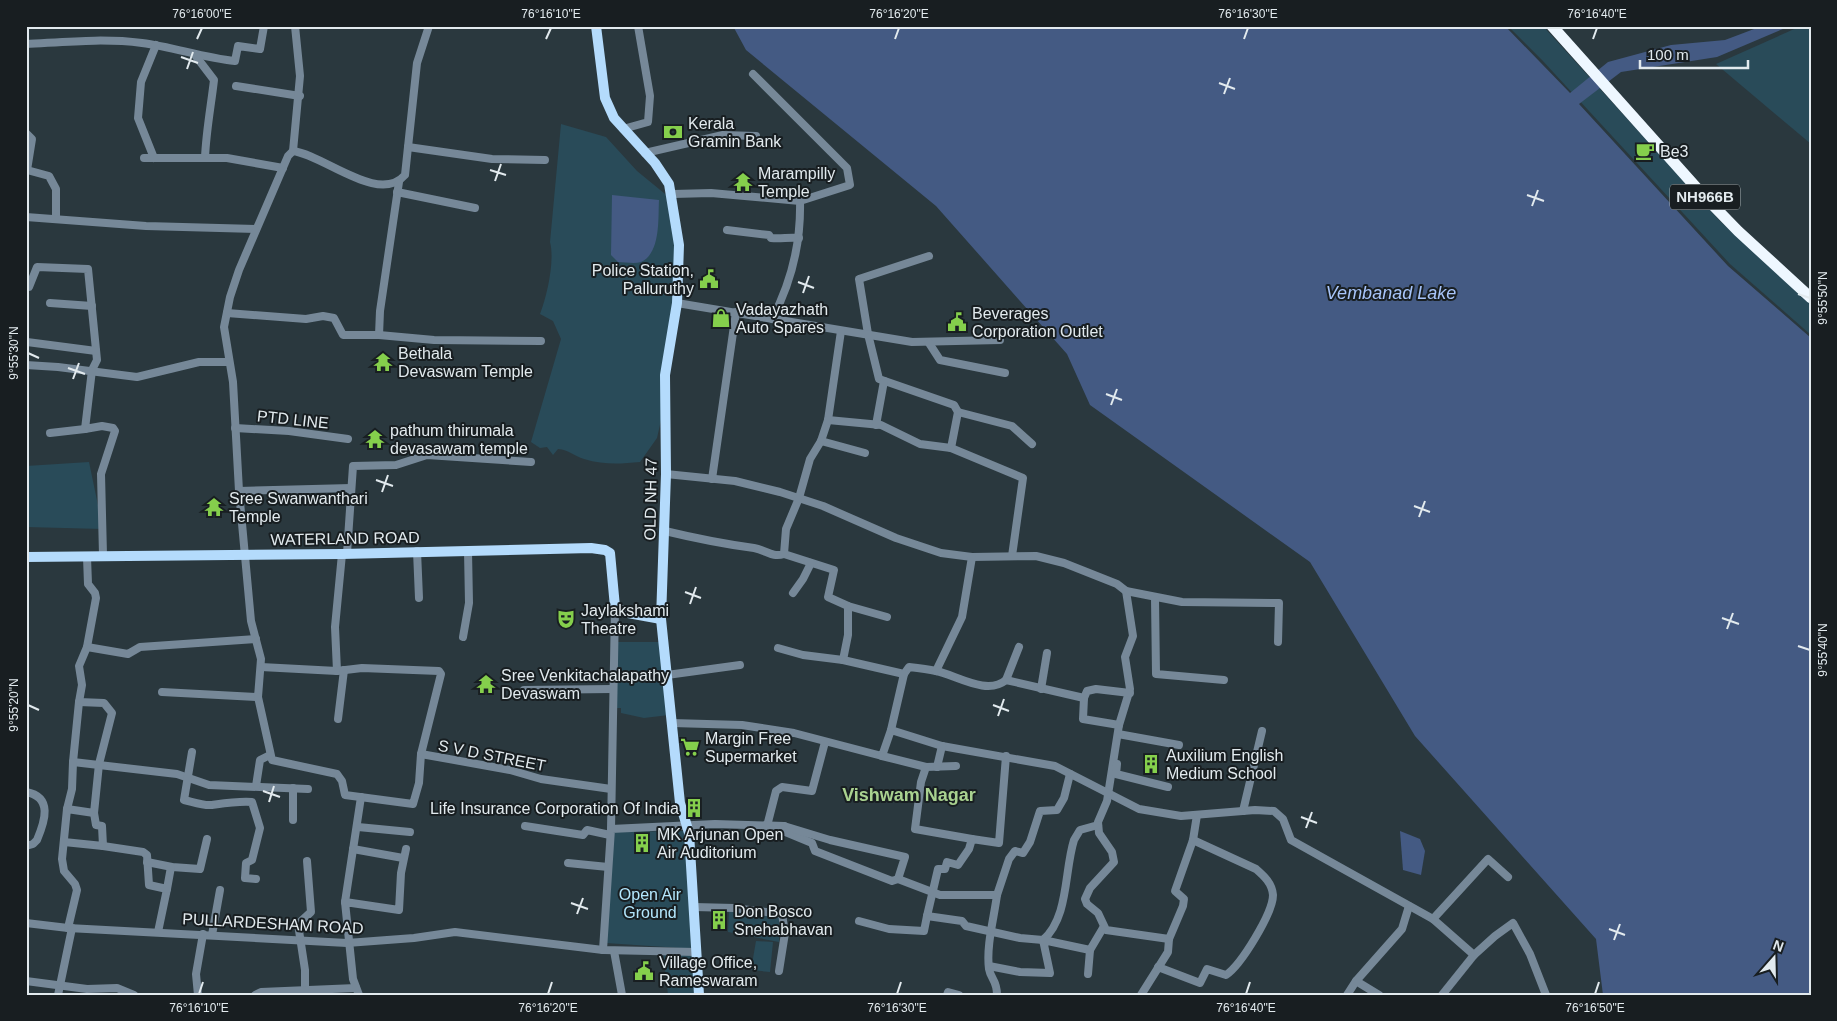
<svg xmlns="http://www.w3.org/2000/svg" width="1837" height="1021" font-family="Arial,sans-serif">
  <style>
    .green { fill: #294b59 }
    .water { fill: #445a83 }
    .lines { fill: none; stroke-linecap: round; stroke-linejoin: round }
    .minor { stroke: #768898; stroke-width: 8 }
    .major { stroke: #b4dbfc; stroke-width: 10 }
    .highway { stroke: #eef7ff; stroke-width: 11 }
    .ticks { fill: none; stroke: #e2eaee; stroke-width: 2 }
    .labels { text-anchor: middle; stroke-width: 4; stroke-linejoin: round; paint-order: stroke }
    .shield { fill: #181e21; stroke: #a5adb0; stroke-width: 1 }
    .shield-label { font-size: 15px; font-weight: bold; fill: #e2eaee }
    .poi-label { font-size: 16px; fill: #e2eaee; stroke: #181e21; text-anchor: start }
    .street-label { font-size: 16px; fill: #e2eaee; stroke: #181e21 }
    .park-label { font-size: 16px; fill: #b3e7fd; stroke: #181e21 }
    .water-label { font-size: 18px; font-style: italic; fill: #a8c5fa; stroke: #181e21 }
    .neighbourhood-label { font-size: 18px; font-weight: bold; fill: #a9d290; stroke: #181e21 }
    .neatline { fill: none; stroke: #e2eaee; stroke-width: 2 }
    .ticks-label { font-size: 12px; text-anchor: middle; fill: #e2eaee }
  </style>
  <rect width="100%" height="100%" fill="#2a383e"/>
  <g class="green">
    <path d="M1508,26h35l177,195 91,84v30l-81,-71 -188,-204z"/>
    <path d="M1801,26h10v118l-95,-80z"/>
    <path d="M561,124l45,13 31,34 33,27 7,56 -13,153 -7,31 -17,24c-20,2 -36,3 -56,-3 -10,-3 -15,-9 -26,-10l-5,6 -6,-8 -7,1 -9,-6 30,-103 -8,-18 -13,-7c7,-18 15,-53 10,-72z"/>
    <path d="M89,462l14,67 -77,-2v-61z"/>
    <path d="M612,642h50l7,73 -25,3 -23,-5v-5h-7z"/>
    <path d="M686,831l9,118 -89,-6 7,-111z"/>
    <path d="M729,909l51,7 -1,26 -51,-10z"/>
    <path d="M756,941l17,1 -3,30 -19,-2z"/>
    <path d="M663,952l32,1 3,42h-30z"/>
  </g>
  <g class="water">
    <path d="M733,26h772l65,67 38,-31 63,-17 54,-5 37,-14h28l-73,31 -96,15 -42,32 149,162 83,72v657h-208l-7,-56 -181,-203 -105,-174 -220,-157 -23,-51 -131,-148 -190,-156z"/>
    <path d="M612,195l47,5c-1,18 2,53 -18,62 -7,2 -16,0 -23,0l-7,-7z"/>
    <path d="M1400,831l20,8 5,12 -4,24 -18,-5z"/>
  </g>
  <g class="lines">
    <g class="minor">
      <path d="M26,44c39,-2 77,-6 116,-1 32,4 61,15 93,18l3,-15 22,3 4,-23"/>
      <path d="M195,55l19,25c-3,26 -8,52 -9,78"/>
      <path d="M753,74l94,94 3,17 -50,16"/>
      <path d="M236,86l64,10"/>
      <path d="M623,129l25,-7 2,-26 -12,-70"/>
      <path d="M26,133l6,6 -5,31 22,6 7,13v29"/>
      <path d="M408,147l84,12 53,1"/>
      <path d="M293,151c31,4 86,54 112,24l12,-112 12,-37"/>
      <path d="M645,153l78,-18 33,1"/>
      <path d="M144,158h83l56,10"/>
      <path d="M154,158l-16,-40 3,-36 15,-37"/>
      <path d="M397,192l78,16"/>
      <path d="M673,194l38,-1 89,8c1,41 -9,82 -28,118"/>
      <path d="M26,217l120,9 110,3"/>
      <path d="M727,230l42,5 2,3c10,1 18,-1 28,0"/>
      <path d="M929,256l-70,23 9,55 11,45 75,26 4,7 -7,36"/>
      <path d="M26,287h3l8,-20 51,2 9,91 -5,10 -7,59 17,-3 11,2 2,3 -14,43 2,81"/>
      <path d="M50,303l42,3"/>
      <path d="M677,303l235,39 88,-2"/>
      <path d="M227,313l79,6 17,-3 11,2 9,17h36l55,5 107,1"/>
      <path d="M841,331l-13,89 -7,21 -11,18 -11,39 -13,31 -2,25 50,16 -6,27 20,9v29l-5,25"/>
      <path d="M379,335l1,-24 19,-129"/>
      <path d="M27,342l69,9"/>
      <path d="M929,343l11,17 65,13"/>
      <path d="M26,365l32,2 79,10 62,-15h30"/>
      <path d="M958,412l54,14 20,18"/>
      <path d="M828,420l53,5 39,19 31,4 72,30 -11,78"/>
      <path d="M876,425l8,-44"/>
      <path d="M235,428l54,3 59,8"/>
      <path d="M50,433l35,-4"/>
      <path d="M821,441l44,12"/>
      <path d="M666,474l69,7 45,11 43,14 73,32 45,15 31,4 64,-1 28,7 53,21 9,7 7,45 -8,21 5,32 -11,36 -12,76 -9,21 1,11 13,19 2,10 -24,26 -5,11 2,5 11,9 8,17 63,9 -1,13 -27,43"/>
      <path d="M712,479l24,-167"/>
      <path d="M239,491l112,-3"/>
      <path d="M665,531c29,7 59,13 89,17 12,2 18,10 30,6"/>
      <path d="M417,551l2,47"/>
      <path d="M347,553l6,-87 43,-1 31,-10 104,7"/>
      <path d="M87,557l1,27 7,9 1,5 -9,49 41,7 12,-7 116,-8"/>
      <path d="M1126,591l56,11 97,1 -1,39"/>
      <path d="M793,593l10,-14 8,-16"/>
      <path d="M1155,598l1,76 68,6"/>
      <path d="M848,606l39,11"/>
      <path d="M463,637l6,-34 -1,-52"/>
      <path d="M778,648l25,7 40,5 61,14 5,-7c9,1 18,2 27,4 20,4 51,25 70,9l78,18"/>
      <path d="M337,671l-2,-44 7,-73"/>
      <path d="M936,671l26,-54 10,-60"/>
      <path d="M667,675l73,-10"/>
      <path d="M1006,680l13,-33"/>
      <path d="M1041,689l6,-36"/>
      <path d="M524,690l88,-1"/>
      <path d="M162,692l96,5 3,-38 -10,-38 -12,-130 -6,-109 -9,-55 6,-30 9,-27 49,-114 5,-5 7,-75 -5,-50"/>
      <path d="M258,697l14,63 65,14 5,7 3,14 68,9 6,-21 2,-29 20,-80 -2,-3 -77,-3 -25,3 -76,-4"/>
      <path d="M79,702l-6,60 104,12 32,11 99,4"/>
      <path d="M338,719l6,-49"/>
      <path d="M672,723l70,2 52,8 88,23 9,-26 51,16 113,20 84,43 42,7 74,-6 19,1 9,8 8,21 142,79 41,36 21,-19 18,-13 17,31 16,41"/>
      <path d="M1119,725l-36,-6 1,-21 3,-7 9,-2 34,4"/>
      <path d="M891,730l13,-56"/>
      <path d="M1118,734l61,11"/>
      <path d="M192,752l-8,48c9,2 19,6 28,5 14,-2 26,-4 40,-3l8,26 -8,32 -6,3 -1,15 11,1"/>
      <path d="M421,754l89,16 31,9 70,10"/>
      <path d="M882,756l44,11 30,-1"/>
      <path d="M1006,756l-7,87 -27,-4 -3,10 -11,16 -11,-3 -2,7h-7l-11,47 35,5 4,5 54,12 23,2c26,-23 21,-68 31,-100l6,-10 18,-5"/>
      <path d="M1117,764l-1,10 52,13"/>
      <path d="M926,767l-5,15 -6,47 57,10"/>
      <path d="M937,767l5,-21"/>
      <path d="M256,786l4,-26 10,-5"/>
      <path d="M26,792c27,5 19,29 11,48l-4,4 -7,2"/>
      <path d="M67,809l5,-20 1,-27"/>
      <path d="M1243,811l19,-80"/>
      <path d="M293,820v-32"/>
      <path d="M525,826l58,9 4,-5 23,5"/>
      <path d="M767,826l9,-35 6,-4 30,4 13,-49"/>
      <path d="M784,826l-1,5 29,12 3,8 77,30 6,-2"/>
      <path d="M358,827l52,5"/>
      <path d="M611,829l4,-222"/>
      <path d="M64,842l39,4 -1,-20 -6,-1 -2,-12"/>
      <path d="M103,846l40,6 4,3 2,30 18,4 -9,43"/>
      <path d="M353,849l50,9"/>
      <path d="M147,862l25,5 28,2 7,-30"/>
      <path d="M568,863l40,4"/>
      <path d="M167,889l4,-22"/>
      <path d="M997,895l12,-36 6,-8 8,2 7,-11 10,-31 17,-1 7,-12 6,-24"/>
      <path d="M345,902l16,-105"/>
      <path d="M694,907l40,1 48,6 3,19 -6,38"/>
      <path d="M1433,919l55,-60 20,18"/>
      <path d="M859,921l30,8 35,2 3,-15"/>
      <path d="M26,923l42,5 279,15 67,-5 41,-6 148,18 93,2"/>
      <path d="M68,928l9,-38 -2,-6 -11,-13 -2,-12 5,-50 27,4 5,-49 13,-51 -8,-10 -25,-1 3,-17 -3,-19 8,-19"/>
      <path d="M212,935l8,-45"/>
      <path d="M1169,939l14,-33 1,-7 -9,-8 18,-51 4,-25"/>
      <path d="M603,950l8,-121 104,-5 69,2 46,14 75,17 -7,22 42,16h57c-3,23 -11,51 -8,74 2,11 8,11 8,26"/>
      <path d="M614,951l8,44"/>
      <path d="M989,966l31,6 30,1 -7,-33 47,10"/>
      <path d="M1158,967l42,16 7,-14 19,6c15,-10 47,-62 47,-80 -1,-12 -9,-19 -17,-26l-63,-29"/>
      <path d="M1088,974l2,-24 13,-22"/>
      <path d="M26,981l61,8 30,-1 17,7"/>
      <path d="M1356,981l23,14"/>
      <path d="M305,989v-19l-7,-46 13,-12 -4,-51"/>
      <path d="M58,995l14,-67"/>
      <path d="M198,995l-2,-21 7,-40"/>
      <path d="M255,995l6,-3 95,-4"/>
      <path d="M359,995l-6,-16 -8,-77 54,8 2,-37 5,-24"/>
      <path d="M947,995l1,-3 11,3"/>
      <path d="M1347,995l9,-14 46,-52 7,-23"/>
      <path d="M1442,995l32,-40"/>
    </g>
    <g class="major">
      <path d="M596,26l9,72 9,20 41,45 14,21 10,61 -2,58 -12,72 1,99 -5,145 19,184 9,30 10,162"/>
      <path d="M26,557l316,-3 249,-6 14,2 5,3 5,54 13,6 33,6"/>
    </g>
    <path class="highway" d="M1552,26l150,168 36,37 73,67"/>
  </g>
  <path class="ticks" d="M197,39l5,-11M546,39l5,-11M895,39l4,-11M1244,39l4,-11M1593,39l4,-11M181,57l17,6M187,69l6,-17M1219,83l16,6M1224,94l6,-16M490,170l16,5M495,181l6,-17M1527,195l17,6M1532,206l6,-16M798,282l16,6M803,293l6,-17M1798,294l12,4M28,353l11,5M68,368l17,6M73,379l6,-16M1106,394l16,6M1111,405l6,-16M376,480l17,6M382,492l6,-17M1414,506l16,6M1419,517l6,-16M685,592l16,6M690,604l6,-17M1722,618l17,6M1727,629l6,-16M1798,646l12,4M28,705l11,5M993,705l16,6M998,716l6,-17M263,791l17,6M269,802l5,-16M1301,817l16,6M1306,828l6,-16M571,903l17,6M577,914l6,-16M1609,929l16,6M1614,940l6,-16M199,994l4,-12M548,994l4,-12M897,994l4,-12M1246,994l4,-12M1595,994l4,-12"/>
  <defs>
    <g id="bank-bare" transform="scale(1.5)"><path d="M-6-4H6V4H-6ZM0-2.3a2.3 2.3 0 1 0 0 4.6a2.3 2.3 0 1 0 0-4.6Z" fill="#85cf4c" stroke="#181e21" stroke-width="2.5" paint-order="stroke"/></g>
    <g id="cafe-bare" transform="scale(1.5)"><path d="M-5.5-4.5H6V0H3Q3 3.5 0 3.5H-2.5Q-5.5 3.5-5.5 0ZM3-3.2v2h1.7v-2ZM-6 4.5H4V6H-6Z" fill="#85cf4c" stroke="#181e21" stroke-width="2.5" paint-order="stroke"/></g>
    <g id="temple-bare" transform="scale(1.5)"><path d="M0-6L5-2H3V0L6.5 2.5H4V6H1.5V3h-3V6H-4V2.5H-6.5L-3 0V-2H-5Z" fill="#85cf4c" stroke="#181e21" stroke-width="2.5" paint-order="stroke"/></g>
    <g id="civic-bare" transform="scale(1.5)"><path d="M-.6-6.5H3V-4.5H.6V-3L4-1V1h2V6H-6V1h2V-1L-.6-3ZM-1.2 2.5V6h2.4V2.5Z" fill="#85cf4c" stroke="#181e21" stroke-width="2.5" paint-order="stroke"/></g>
    <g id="shop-bare" transform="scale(1.5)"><path d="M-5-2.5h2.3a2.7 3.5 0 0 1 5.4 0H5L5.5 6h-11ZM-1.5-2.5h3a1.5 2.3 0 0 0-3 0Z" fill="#85cf4c" stroke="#181e21" stroke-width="2.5" paint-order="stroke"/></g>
    <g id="theatre-bare" transform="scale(1.5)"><path d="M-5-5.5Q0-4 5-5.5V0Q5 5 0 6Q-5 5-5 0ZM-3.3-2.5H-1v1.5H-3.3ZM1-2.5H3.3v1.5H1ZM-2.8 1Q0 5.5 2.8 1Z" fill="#85cf4c" stroke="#181e21" stroke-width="2.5" paint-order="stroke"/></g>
    <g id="supermarket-bare" transform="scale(1.5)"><path d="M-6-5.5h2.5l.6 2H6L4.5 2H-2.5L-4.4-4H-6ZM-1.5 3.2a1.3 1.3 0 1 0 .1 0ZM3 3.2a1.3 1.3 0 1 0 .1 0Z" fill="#85cf4c" stroke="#181e21" stroke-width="2.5" paint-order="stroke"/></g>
    <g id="building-bare" transform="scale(1.5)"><path d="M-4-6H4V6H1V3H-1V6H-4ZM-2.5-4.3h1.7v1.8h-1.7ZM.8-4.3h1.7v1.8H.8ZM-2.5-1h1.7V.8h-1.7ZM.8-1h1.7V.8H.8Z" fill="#85cf4c" stroke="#181e21" stroke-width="2.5" paint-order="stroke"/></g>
  </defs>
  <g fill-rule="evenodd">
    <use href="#bank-bare" x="673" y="132"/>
    <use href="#cafe-bare" x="1645" y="151"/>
    <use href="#temple-bare" x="743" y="182"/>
    <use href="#civic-bare" x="709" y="279"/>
    <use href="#shop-bare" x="721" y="318"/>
    <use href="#civic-bare" x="957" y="322"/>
    <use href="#temple-bare" x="383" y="362"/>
    <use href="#temple-bare" x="375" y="439"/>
    <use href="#temple-bare" x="214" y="507"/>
    <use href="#theatre-bare" x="566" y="619"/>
    <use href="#temple-bare" x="486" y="684"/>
    <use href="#supermarket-bare" x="690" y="747"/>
    <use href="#building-bare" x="1151" y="764"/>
    <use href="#building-bare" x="694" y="808"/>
    <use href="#building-bare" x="642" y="843"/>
    <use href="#building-bare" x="719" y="920"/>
    <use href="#civic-bare" x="644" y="971"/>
  </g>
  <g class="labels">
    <rect class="shield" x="1670" y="184.5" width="70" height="25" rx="4"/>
    <g class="shield-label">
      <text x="1705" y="202">NH966B</text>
    </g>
    <g class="poi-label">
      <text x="688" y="129">Kerala<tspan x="688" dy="18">Gramin Bank</tspan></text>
      <text x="1660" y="157">Be3</text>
      <text x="758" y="179">Marampilly<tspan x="758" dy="18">Temple</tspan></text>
      <text x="694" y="276" text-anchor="end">Police Station,<tspan x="694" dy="18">Palluruthy</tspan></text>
      <text x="736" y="315">Vadayazhath<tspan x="736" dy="18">Auto Spares</tspan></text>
      <text x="972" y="319">Beverages<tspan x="972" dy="18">Corporation Outlet</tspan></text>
      <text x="398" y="359">Bethala<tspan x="398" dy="18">Devaswam Temple</tspan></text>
      <text x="390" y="436">pathum thirumala<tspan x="390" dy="18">devasawam temple</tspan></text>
      <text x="229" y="504">Sree Swanwanthari<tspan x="229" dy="18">Temple</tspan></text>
      <text x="581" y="616">Jaylakshami<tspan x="581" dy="18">Theatre</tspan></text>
      <text x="501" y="681">Sree Venkitachalapathy<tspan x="501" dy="18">Devaswam</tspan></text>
      <text x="705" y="744">Margin Free<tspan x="705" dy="18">Supermarket</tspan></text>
      <text x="1166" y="761">Auxilium English<tspan x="1166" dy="18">Medium School</tspan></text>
      <text x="679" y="814" text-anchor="end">Life Insurance Corporation Of India</text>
      <text x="657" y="840">MK Arjunan Open<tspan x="657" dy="18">Air Auditorium</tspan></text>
      <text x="734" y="917">Don Bosco<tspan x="734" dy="18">Snehabhavan</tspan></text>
      <text x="659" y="968">Village Office,<tspan x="659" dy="18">Rameswaram</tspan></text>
    </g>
    <g class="street-label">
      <text transform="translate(293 419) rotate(6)" y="6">PTD LINE</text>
      <text transform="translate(650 499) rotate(-89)" y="6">OLD NH 47</text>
      <text transform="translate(345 538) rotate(-1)" y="6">WATERLAND ROAD</text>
      <text transform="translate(492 755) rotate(11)" y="6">S V D STREET</text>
      <text transform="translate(273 923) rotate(3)" y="6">PULLARDESHAM ROAD</text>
    </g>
    <g class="park-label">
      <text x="650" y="900">Open Air<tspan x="650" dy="18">Ground</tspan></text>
    </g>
    <g class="water-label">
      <text x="1391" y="299">Vembanad Lake</text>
    </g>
    <g class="neighbourhood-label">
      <text x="909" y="801">Vishwam Nagar</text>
    </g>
  </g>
  <rect width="1837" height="1021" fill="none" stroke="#181e21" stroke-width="55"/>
  <g transform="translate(1774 958) rotate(20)" stroke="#181e21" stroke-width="4" paint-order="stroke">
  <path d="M0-4L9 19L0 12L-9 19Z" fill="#e2eaee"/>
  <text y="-8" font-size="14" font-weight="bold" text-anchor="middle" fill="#e2eaee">N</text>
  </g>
  <path d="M1640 60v8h108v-8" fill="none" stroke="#e2eaee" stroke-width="2.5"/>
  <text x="1647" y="60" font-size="15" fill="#e2eaee" stroke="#181e21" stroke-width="4" paint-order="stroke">100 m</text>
  <rect x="28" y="28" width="1782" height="966" class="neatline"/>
  <g class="ticks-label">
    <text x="202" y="18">76°16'00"E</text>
    <text x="551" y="18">76°16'10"E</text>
    <text x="899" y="18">76°16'20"E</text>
    <text x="1248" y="18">76°16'30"E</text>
    <text x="1597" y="18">76°16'40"E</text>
    <text transform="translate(1823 298) rotate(-90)" y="4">9°55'50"N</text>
    <text transform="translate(14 353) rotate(-90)" y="4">9°55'30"N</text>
    <text transform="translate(1823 650) rotate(-90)" y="4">9°55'40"N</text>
    <text transform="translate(14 705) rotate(-90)" y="4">9°55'20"N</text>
    <text x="199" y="1012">76°16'10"E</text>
    <text x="548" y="1012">76°16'20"E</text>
    <text x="897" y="1012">76°16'30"E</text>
    <text x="1246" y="1012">76°16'40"E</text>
    <text x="1595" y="1012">76°16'50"E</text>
  </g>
</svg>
